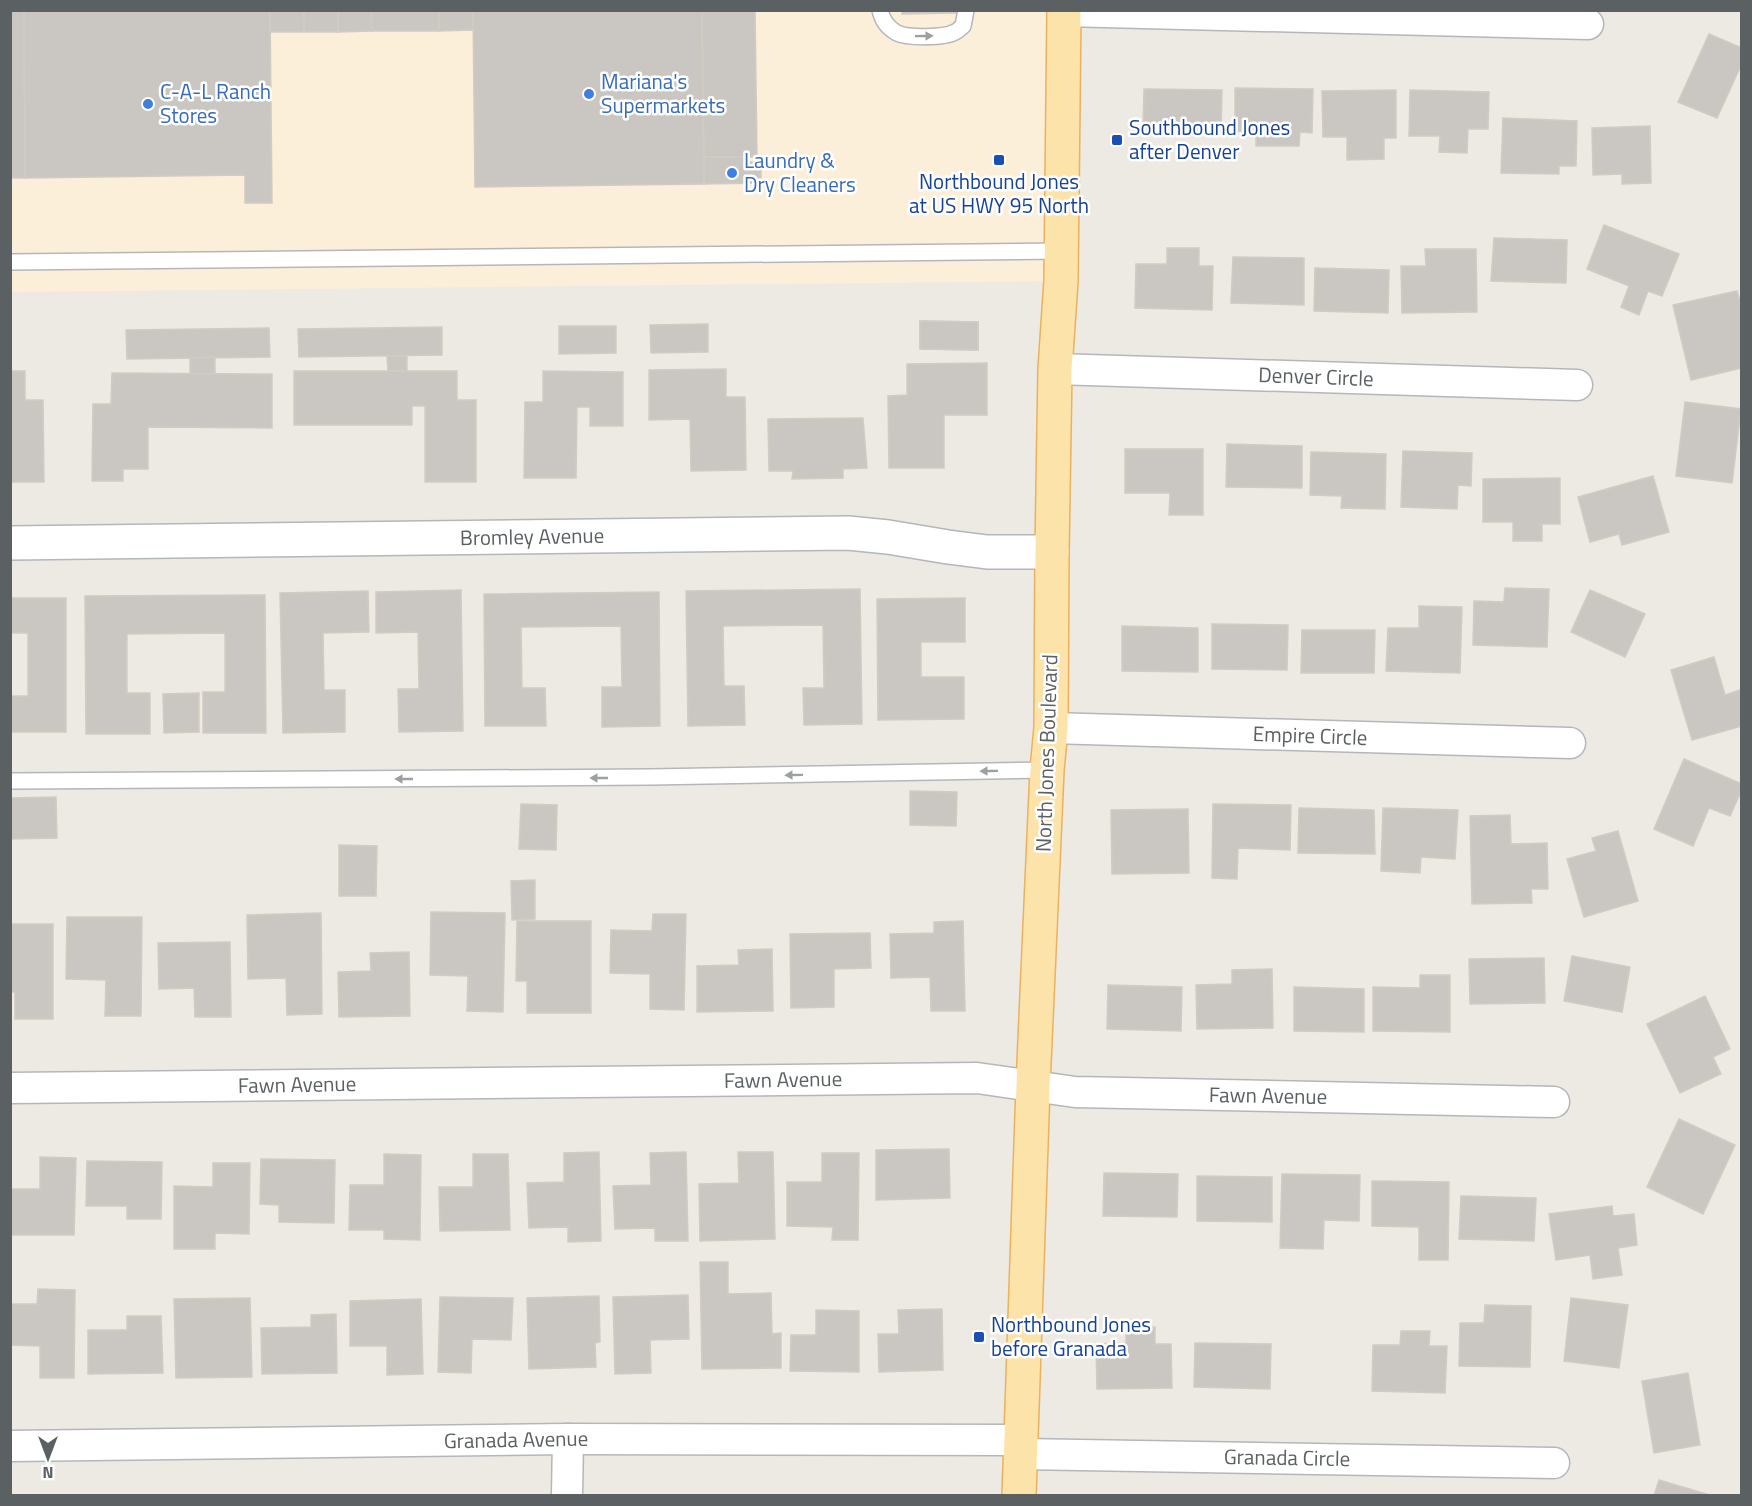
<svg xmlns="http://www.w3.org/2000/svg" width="1752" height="1506" font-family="'Titillium Web',sans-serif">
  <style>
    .commercial { fill: #fcefd9 }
    .building { fill: #cac7c2; stroke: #d2cbc2; stroke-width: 1.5 }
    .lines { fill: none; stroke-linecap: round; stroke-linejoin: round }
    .lane-casing { stroke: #b4b7ba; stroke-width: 18 }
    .street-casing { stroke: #b4b7ba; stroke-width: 33 }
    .secondary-casing { stroke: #b2b7ba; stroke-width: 36 }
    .primary-casing { stroke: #ebb15e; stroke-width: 36 }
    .lane { stroke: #fff; stroke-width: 15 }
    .street { stroke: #fff; stroke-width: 30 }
    .secondary { stroke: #fff; stroke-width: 33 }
    .primary { stroke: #fce3aa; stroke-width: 33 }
    .oneway { fill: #9da0a1 }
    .shop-dot { fill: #3f7fe0; stroke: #fff; stroke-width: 2 }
    .transit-dot { fill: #1a4fb4; stroke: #fff; stroke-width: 2 }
    .labels { text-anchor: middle; stroke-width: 5; stroke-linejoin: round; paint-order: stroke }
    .shop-label { font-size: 21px; fill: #366cbe; stroke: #fff; text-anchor: start }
    .transit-label { font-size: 21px; fill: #164399; stroke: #fff; text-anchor: start }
    .street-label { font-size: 21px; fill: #5b6063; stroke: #fff }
  </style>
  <rect width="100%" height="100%" fill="#edeae3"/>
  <path class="commercial" d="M10,11h1054l-3,270 -1050,11z"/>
  <g class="building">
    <path d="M10,10h14l1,168h-15z"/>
    <path d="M24,10h246l2,193h-27v-28l-220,3z"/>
    <rect x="270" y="10" width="34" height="22"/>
    <rect x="304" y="10" width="34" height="22"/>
    <path d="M338,10h33l1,21 -34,1z"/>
    <path d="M371,10h68v21h-67z"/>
    <path d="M439,10h34v20l-34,1z"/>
    <path d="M473,10h229l2,174 -229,3z"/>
    <path d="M702,10h53l2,147h-53z"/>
    <path d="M902,10h55v3l-55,1z"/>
    <path d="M1709,34l33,14v15l-25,55 -39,-16z"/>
    <path d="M1235,88l78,1 -1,44 -12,-1 -1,14h-43v-14l-21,-1z"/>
    <path d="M1144,89l78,1 -1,43 -78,-1z"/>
    <path d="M1396,90v48h-12v21l-37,1v-23h-24l-1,-46z"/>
    <path d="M1410,90l79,2 -1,37h-20l-1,24 -28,-1 1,-16h-31z"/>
    <path d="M1503,118l74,3 -1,45h-17v8l-58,-1z"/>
    <path d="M1650,126l1,57 -29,1v-10l-29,1 -1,-47z"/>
    <path d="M704,157h40v5h17v21l-57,1z"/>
    <path d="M1604,225l75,29 -17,42 -14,-5 -9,24 -18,-8 8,-21 -42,-17z"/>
    <path d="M1494,238l73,2 -1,43 -75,-2z"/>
    <path d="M1167,248h32v18h14l-1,44 -77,-2 1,-44h31z"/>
    <path d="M1425,249h51l1,63 -75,1 -1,-47h25z"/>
    <path d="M1233,257l71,1v47l-73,-2z"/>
    <path d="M1315,268l74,2 -1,43 -74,-2z"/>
    <path d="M1737,291l5,17v60l-51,12 -18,-75z"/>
    <path d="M920,321l58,1v28l-58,-1z"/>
    <path d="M920,321l58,1v28l-58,-1z"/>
    <path d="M708,324v28l-57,1 -1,-28z"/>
    <path d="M559,326h57v27l-57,1z"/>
    <path d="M442,327v28l-143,2 -1,-28z"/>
    <path d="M269,328l1,29 -143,2 -1,-29z"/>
    <path d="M387,356h20v15h-19z"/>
    <path d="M215,357v17h-25v-16z"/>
    <path d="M987,363v52h-43v53h-55l-1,-72 19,-1v-31z"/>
    <path d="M726,369v28h19l1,73 -55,1 -1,-52 -41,1v-50z"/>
    <path d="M10,371h15v29h18l1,82h-34z"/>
    <path d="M294,371h163v29h19v82h-51v-76h-13v19h-118z"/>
    <path d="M543,371l80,1v54h-33v-19h-13l-1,71h-52l1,-76h18z"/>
    <path d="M112,373l160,1v54l-124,-1v42h-25v12h-31l1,-77h18z"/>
    <path d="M1685,402l56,7 -9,74 -56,-7z"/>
    <path d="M863,418l4,50 -24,1v9l-51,1 1,-8h-24l-1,-52z"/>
    <path d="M1227,444l75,2v42l-76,-1z"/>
    <path d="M1125,449h78v66h-34l1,-22h-45z"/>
    <path d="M1403,451l69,2 -1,33 -13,-1 -1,24 -56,-2z"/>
    <path d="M1311,452l75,2 -1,55 -44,-1 1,-12 -32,-1z"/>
    <path d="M1653,476l16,56 -47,13 -3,-11 -29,8 -12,-45z"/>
    <path d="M1560,478v46h-18v17h-29v-19h-30v-43z"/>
    <path d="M1505,588l44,1 -2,58 -74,-2 1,-44 30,1z"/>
    <path d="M860,589l2,135 -58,1 -1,-37h21l-1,-63 -100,1 1,60h20l1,39 -57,1 -2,-135z"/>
    <path d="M461,590l2,141 -64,1 -1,-43h21l-1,-57 -42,1v-41z"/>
    <path d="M1590,590l55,24 -20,43 -54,-25z"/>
    <path d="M368,591l1,41 -46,1 1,57h21v42l-62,1 -3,-140z"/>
    <path d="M659,592l1,134 -58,1v-40h20l-1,-61 -100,1 1,61h23l1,38h-61l-1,-132z"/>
    <path d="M265,595l1,138h-63v-41h22v-59l-98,1v59h23v41h-64l-1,-138z"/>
    <path d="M10,598h56v134h-56v-36h18v-63h-18z"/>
    <path d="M965,598v44h-44v35h43v42l-86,1 -1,-121z"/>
    <path d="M1419,606l43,1 -2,66 -74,-2 2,-43h31z"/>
    <path d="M1212,624l76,1 -1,45 -75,-1z"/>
    <path d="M1122,626l76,2v44l-76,-1z"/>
    <path d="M1302,630h73l-1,43h-73z"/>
    <path d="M1714,657l11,38 15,-5 2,7v29l-50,14 -21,-70z"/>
    <path d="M199,693v39l-35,1 -1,-39z"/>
    <path d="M1684,759l58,25v5l-12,27 -21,-8 -16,38 -39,-17z"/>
    <path d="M910,791l47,1 -1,34 -46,-1z"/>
    <path d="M56,797l1,41 -47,1v-41z"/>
    <path d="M521,804l36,1 -1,45 -37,-1z"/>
    <path d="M1213,804l78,1 -1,45 -52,-2 -1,31 -25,-1z"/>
    <path d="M1299,808l75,2 1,44 -77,-1z"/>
    <path d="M1383,808l75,2 -3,49 -34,-2 -1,16 -39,-2z"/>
    <path d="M1188,809l1,64 -77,1 -1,-64z"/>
    <path d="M1510,815l1,29 36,-1 1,46h-17l1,14 -60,1 -2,-88z"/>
    <path d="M1618,831l20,70 -54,16 -17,-58 29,-8 -4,-13z"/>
    <path d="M339,845l38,1 -1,50h-37z"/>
    <path d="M535,880v39l-23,1 -1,-39z"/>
    <path d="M431,912l74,1 -2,99 -36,-1 1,-35 -38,-1z"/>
    <path d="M321,913l1,101 -35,1 -1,-37 -38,1 -1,-64z"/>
    <path d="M653,914h33l-2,96 -34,-1v-35l-40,-1 1,-43 41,1z"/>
    <path d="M67,917h75l-1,99h-36l1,-36 -40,-1z"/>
    <path d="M517,921h74v92h-64v-32h-11z"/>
    <path d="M963,921l2,90h-34l-1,-34 -39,1 -1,-44 44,-1v-11z"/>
    <path d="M10,924h43v95h-38v-27h-5z"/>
    <path d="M870,933l1,35 -37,1v38l-43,1 -1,-74z"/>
    <path d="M230,942l1,75h-36l-1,-29 -35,1 -1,-46z"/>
    <path d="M772,949l1,62 -76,1v-46l42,-1 -1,-15z"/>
    <path d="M409,952l1,64 -71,1 -1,-45 33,-1 -1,-18z"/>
    <path d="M1572,956l58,11 -8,45 -58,-11z"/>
    <path d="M1544,958l1,45 -75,1 -1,-45z"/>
    <path d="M1272,969l1,59 -76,1 -1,-44 36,-1v-14z"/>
    <path d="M1420,975h30v57l-77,-1v-44l47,1z"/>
    <path d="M1108,985l74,2 -1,44 -74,-2z"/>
    <path d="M1294,987l70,2v43l-70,-1z"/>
    <path d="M1705,996l25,53 -17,8 8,17 -41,19 -33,-69z"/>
    <path d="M1679,1119l56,26 -32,69 -56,-27z"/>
    <path d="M949,1149l1,49 -74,2v-50z"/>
    <path d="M599,1152l2,89 -33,1v-15l-39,1 -2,-45 37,-1v-29z"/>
    <path d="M686,1152l2,89h-33v-13l-40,1 -2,-43 38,-1 -1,-32z"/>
    <path d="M738,1152h35l2,87 -75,2 -1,-57 40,-1z"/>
    <path d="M822,1153h37l-1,87h-26l1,-13 -46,-1v-44h35z"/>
    <path d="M384,1154l37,1 -1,85 -36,-1v-9h-35l1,-45h34z"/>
    <path d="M473,1154h35l2,76 -70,1 -1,-44h34z"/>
    <path d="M40,1157l36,1 -2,77h-64v-46h30z"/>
    <path d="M261,1159l74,1 -1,63 -55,-1v-17l-19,-1z"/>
    <path d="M87,1161l75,1 -1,57h-34v-13h-41z"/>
    <path d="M213,1163h37l-1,71 -34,-1v16h-41v-63l39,1z"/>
    <path d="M1104,1173l74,1 -1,43 -74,-1z"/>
    <path d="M1282,1174l78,1 -1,46 -35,-1 -1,29 -43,-1z"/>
    <path d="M1197,1176l75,1v45l-75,-1z"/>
    <path d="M1372,1181l77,1 -1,78h-29v-33l-47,-1z"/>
    <path d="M1461,1196l75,2 -2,43 -75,-2z"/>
    <path d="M1612,1206l1,10 21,-2 3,31 -19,3 4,27 -29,4 -3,-24 -34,5 -7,-46z"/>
    <path d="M700,1262h28v32l43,-1 1,41 9,-1v35l-79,1z"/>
    <path d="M38,1289l37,1 -1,88h-34v-32l-30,-1v-41h27z"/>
    <path d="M688,1295l1,44 -39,1 1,33 -36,1 -2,-77z"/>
    <path d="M599,1296l1,46 -5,1 1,24 -67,2 -2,-71z"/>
    <path d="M440,1297l73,1 -2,42 -39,-1 -1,34 -33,-1z"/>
    <path d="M250,1298l2,79 -76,1 -2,-79z"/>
    <path d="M1571,1298l57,7 -9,63 -55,-7z"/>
    <path d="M421,1299l2,75 -36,1v-29h-37v-45z"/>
    <path d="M1485,1305l46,1 -1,61 -71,-1 1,-43h24z"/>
    <path d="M942,1309l1,61 -64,2 -1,-38h21l-1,-24z"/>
    <path d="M816,1310l43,1v61l-69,-1 1,-36h25z"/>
    <path d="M336,1314l1,59 -75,1 -1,-46 50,-1v-12z"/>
    <path d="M127,1316h34l2,57 -75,1v-44h39z"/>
    <path d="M1155,1327v17h16l1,44 -75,1 -1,-45 30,-1v-15z"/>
    <path d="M1401,1331h29l-1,15h18l-2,47 -73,-2 1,-46h27z"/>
    <path d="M1195,1343l76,1 -1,45 -76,-2z"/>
    <path d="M1688,1373l12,72 -46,8 -12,-72z"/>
    <path d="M1659,1480l54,16h-59z"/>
  </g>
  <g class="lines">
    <g class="lane-casing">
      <g id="lane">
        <path d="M880,10c2,10 8,18 17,23 10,5 48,5 58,-1 3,-1 5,-4 8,-6l3,-16"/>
        <path d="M10,262l1051,-11"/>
        <path d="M10,781l640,-4 397,-7"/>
      </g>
    </g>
    <g class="street-casing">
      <g id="street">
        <path d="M1064,11l524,13"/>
        <path d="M1055,369l522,16"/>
        <path d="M1051,728l519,15"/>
        <path d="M10,1088l967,-10 98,14 479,10"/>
        <path d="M10,1446l558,-7 453,1"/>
        <path d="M1021,1454l533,9"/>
        <path d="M567,1496l1,-57"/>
      </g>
    </g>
    <g class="secondary-casing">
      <path id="secondary" d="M10,543l838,-10 40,4 60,10 39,5h65"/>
    </g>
    <g class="primary-casing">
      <path id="primary" d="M1019,1496l14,-410 14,-316 4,-42 1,-176 3,-183 6,-88 3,-271"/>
    </g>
    <use href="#lane" class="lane"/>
    <use href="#street" class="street"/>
    <use href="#secondary" class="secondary"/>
    <use href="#primary" class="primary"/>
  </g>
  <defs><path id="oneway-solid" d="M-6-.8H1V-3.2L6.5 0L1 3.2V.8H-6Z" transform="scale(1.5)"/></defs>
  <g class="oneway">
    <use href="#oneway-solid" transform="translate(924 36) rotate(-1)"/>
    <use href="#oneway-solid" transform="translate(989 771) rotate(179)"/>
    <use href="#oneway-solid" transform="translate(794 775) rotate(179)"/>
    <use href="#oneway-solid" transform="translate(599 778) rotate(180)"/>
    <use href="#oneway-solid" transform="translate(404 779) rotate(180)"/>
  </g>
  <g class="shop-dot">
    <circle cx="589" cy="94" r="6"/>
    <circle cx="148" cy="104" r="6"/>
    <circle cx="732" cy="173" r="6"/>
  </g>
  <g class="transit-dot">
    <rect x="1111" y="134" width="12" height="12" rx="3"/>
    <rect x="993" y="154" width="12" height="12" rx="3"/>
    <rect x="973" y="1331" width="12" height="12" rx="3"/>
  </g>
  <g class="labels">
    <g class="shop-label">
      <text x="601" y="89">Mariana's<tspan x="601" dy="24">Supermarkets</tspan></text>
      <text x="160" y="99">C-A-L Ranch<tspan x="160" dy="24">Stores</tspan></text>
      <text x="744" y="168">Laundry &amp;<tspan x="744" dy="24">Dry Cleaners</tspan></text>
    </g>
    <g class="transit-label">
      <text x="1129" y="135">Southbound Jones<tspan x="1129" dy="24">after Denver</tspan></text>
      <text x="999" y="189" text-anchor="middle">Northbound Jones<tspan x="999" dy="24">at US HWY 95 North</tspan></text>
      <text x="991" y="1332">Northbound Jones<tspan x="991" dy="24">before Granada</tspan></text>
    </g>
    <g class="street-label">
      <text transform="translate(1316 377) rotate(2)" y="7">Denver Circle</text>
      <text transform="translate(532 537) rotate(-1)" y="7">Bromley Avenue</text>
      <text transform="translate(1310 736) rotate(2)" y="7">Empire Circle</text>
      <text transform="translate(1047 753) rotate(-88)" y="7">North Jones Boulevard</text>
      <text transform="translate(783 1080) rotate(-1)" y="7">Fawn Avenue</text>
      <text transform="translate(297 1085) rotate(-1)" y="7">Fawn Avenue</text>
      <text transform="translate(1268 1096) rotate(1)" y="7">Fawn Avenue</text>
      <text transform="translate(516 1440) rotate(-1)" y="7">Granada Avenue</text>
      <text transform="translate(1287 1458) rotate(1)" y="7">Granada Circle</text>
    </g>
  </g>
  <rect width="1752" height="1506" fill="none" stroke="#5b6063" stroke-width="24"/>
  <g transform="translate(48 1458) rotate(180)" stroke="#ffffff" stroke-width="4.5" paint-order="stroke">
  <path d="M0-4.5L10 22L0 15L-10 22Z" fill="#5b6063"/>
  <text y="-9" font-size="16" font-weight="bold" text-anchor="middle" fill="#5b6063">N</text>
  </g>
</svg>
